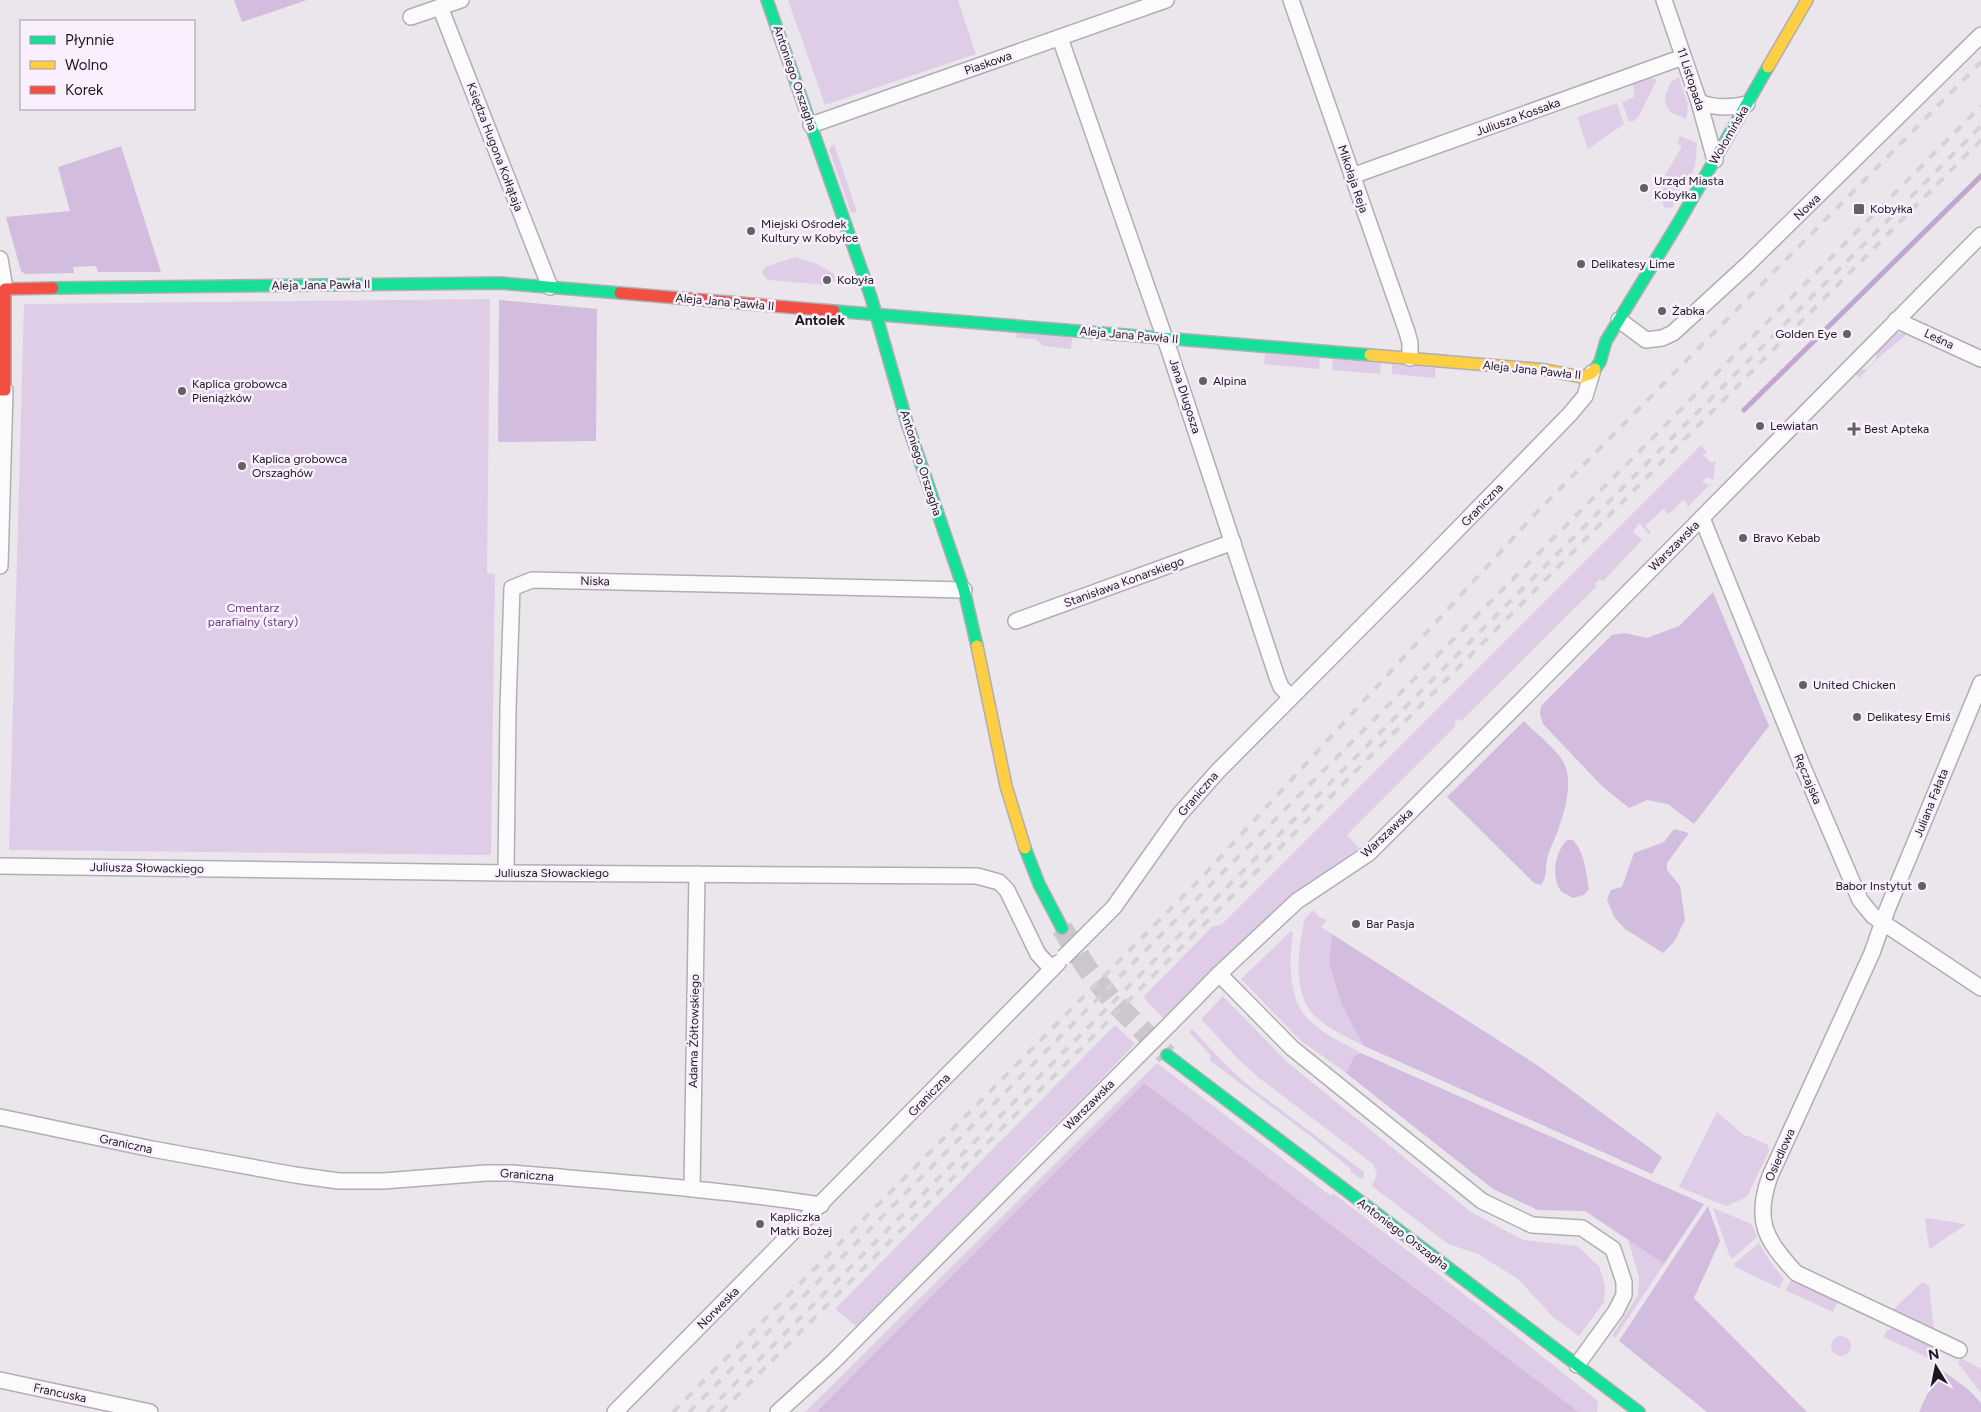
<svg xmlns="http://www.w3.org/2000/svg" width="1981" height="1412" font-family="Figtree,sans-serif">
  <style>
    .green { fill: #dfcde8 }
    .forest { fill: #d3bdde }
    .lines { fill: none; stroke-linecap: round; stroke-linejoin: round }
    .stream { stroke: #c1a7ce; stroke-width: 5 }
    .secondary-tunnel { stroke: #cbc7cd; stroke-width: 21; stroke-dasharray: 21 11; stroke-linecap: butt }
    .street-casing { stroke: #b1aeb3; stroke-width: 18 }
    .fast-casing { stroke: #b1aeb3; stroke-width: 14 }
    .slow-casing { stroke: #b1aeb3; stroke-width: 14 }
    .jam-casing { stroke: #b1aeb3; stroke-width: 14 }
    .street { stroke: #fcfbfc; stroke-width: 15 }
    .fast { stroke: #16e098; stroke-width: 11 }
    .slow { stroke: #ffcf43; stroke-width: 11 }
    .jam { stroke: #f24e42; stroke-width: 11 }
    .rail { stroke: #d3d2d4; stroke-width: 4; stroke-dasharray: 9 9; stroke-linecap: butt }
    .street-bridge-casing { stroke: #b1aeb3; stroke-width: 18; stroke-linecap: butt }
    .street-bridge { stroke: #fcfbfc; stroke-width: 15 }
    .poi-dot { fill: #646166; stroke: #f9effe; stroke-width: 2 }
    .labels { text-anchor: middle; stroke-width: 5; stroke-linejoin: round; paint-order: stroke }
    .street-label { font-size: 12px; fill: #1c191e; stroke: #f9effe }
    .poi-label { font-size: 12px; fill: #1c191e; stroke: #f9effe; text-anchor: start }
    .park-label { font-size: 12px; fill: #6c3e80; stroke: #f9effe }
    .neighbourhood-label { font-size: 14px; font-weight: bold; fill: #1c191e; stroke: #f9effe }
  </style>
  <rect width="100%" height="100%" fill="#eae6ec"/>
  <g class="green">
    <path d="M788,0h170l18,54 -151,51z"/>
    <path d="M1679,77l9,28 -2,14 -16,-7 -4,-7 -1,-9 6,-14z"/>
    <path d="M1652,78l4,1v3l-17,34 -5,5h-5l-7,-19 12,-5 -1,-13z"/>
    <path d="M1617,103l7,21 -36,25 -11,-32z"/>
    <path d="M1680,136l17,7 -2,23 -10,20 -3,-1 -3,6 2,2 -4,7 -4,-3 -2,4 3,3 -2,4 -2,-1 -5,1 -5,-10 2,-5 -1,-10 21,-37 -5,-3z"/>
    <path d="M834,144l23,68 -6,1 -22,-64z"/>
    <path d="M795,257l22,7 17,10 1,7 -7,4 -60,-5 -4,-4 -2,-4 3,-5z"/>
    <path d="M490,299l-3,274 8,1 -4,281 -482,-5 15,-546z"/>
    <path d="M1017,333l55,5 -1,11 -28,-3 -7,-7 -20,-1z"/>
    <path d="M1898,333l9,1 -24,20 -24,24 -3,-3 1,-5 10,-1 9,-9v-9l16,-17z"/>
    <path d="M1265,354l55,4 -1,11 -55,-5z"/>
    <path d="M1333,359l48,4 -1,11 -48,-4z"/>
    <path d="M1392,364l43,4v10l-43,-4z"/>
    <path d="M1701,445l6,7 -4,3 9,8 4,-3 -3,20 -6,-3 -5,5 7,3 -21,22 -4,-8 -15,15 -6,-5 -18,17 6,6 -2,2 -10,-11 -6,9 9,8 -39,41 -3,-2 -5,5 2,2 -136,135 -2,-2 -5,5 2,2 -109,109 12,13 -69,49 -126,122 -21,-22 69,-70 10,-3z"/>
    <path d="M1313,910l6,7 8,3 -6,7 11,7 -3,29 13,43 22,40c-17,-9 -36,-17 -50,-31 -19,-19 -17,-57 -12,-81 1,-5 1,-11 3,-15 1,-3 6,-6 8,-9z"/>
    <path d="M1291,931l2,2c-4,25 -5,66 15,86 15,15 35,24 53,34l-7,3 -8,17 -46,-33 -59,-61z"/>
    <path d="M1223,996l63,65 185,151 52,28 54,6 22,20 6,19 -1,17 -25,34 -26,-19 -35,-38 -40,-25 -30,-10 -71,-54 -5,-4 5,-12 -4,-10 -114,-86 -21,-19 -37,-40z"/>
    <path d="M1115,1025l20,19 -55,57 -56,54 -21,24 -147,147 -21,-17z"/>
    <path d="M1192,1029l33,35 23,21 116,87v5l-3,2 -11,-8 1,-2 -38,-31 -104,-78 2,-4 -22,-24z"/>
    <path d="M1157,1063l174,133 2,-3 159,123 106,85 -1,11h-18l-435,-329 -328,329h-11z"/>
    <path d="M1717,1112l28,24h4l19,9 1,6 -22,46 -21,9 -47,-19z"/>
    <path d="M1713,1208l36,15 3,2 5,12 -24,21 -3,-1z"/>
    <path d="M1926,1218l39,6v1l-35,24 -1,-1 -4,-29z"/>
    <path d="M1628,1240l36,24 -49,74 -3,-2 26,-41 1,-18z"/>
    <path d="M1759,1243l10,17 15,19 -5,9 -44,-21 -1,-3z"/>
    <path d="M1792,1279l46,22 -5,11 -48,-22z"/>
    <path d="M1921,1283h4l4,3 5,44 -42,-19z"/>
    <path d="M1894,1328l45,21 1,3 -5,9 -51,-24 3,-7z"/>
    <circle cx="1841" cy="1346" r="10"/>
    <path d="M1961,1358l20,11v24l-23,-30z"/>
  </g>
  <g class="forest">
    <path d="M234,0h73l-65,22z"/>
    <path d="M121,146l40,126h-63l-2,-6 -23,1 1,6 -49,1 -4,-3 -15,-54 64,-6 -12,-44z"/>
    <path d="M499,300l98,9 -1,132 -98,1z"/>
    <path d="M1713,592l56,134 -75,98 -26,-20 -21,-4 -18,8 -27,-22 -59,-62 -3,-10 1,-8 71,-71 13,-2 22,5 32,-12z"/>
    <path d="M1524,721c11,12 33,28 40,42 12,24 -5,67 -15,89 -5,12 0,22 -8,33l-7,-2 -87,-86z"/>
    <path d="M1674,829l15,4 -22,30v7l13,16 5,34 -11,22 -11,11 -38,-24 -11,-12 -7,-18 4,-9 11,-3 12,-34 30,-11z"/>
    <path d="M1567,840h6c12,13 13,32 16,49l-5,6 -11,3c-3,-2 -8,-4 -11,-6 -12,-14 -7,-40 5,-52z"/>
    <path d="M1332,934l205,131 125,92 -10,17 -288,-128 -22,-40 -13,-43z"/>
    <path d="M1361,1053l343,151 -40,60 -79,-53 -47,-1 -45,-21 -147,-116 8,-17z"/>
    <path d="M1144,1083l435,329h-763z"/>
    <path d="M1708,1206l12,35 -26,57 113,114h-100l-88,-71z"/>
    <path d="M1939,1368l30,22 12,13v9h-62z"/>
  </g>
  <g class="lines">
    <path class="stream" d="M1744,410l237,-234"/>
    <path class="secondary-tunnel" d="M1062,928l24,39 26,33 55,55"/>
    <g class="street-casing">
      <g id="street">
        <path d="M1291,0l116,332 3,11v15"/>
        <path d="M1664,0l35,102 16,58"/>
        <path d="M440,7l110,280"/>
        <path d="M411,17l50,-17"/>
        <path d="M1060,38l110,315 107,324 4,10 10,10"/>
        <path d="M1699,102c15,6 32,6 48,2"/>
        <path d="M811,125l355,-125"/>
        <path d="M1352,176l331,-119"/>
        <path d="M0,259l5,30"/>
        <path d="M1619,320l27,20 16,-2 11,-5 74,-68 234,-230"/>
        <path d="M1896,320l85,39"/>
        <path d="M1702,518l100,247 58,135 13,16 108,72"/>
        <path d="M0,566l5,-176"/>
        <path d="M1016,621l217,-79"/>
        <path d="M0,866l506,7 471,3 22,6 8,8 31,64 14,15"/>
        <path d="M506,873l2,-166 4,-119 20,-8 432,10"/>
        <path d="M1091,930l23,-23 65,-92 39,-44 202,-203 150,-154 15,-18 7,-23"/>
        <path d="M1219,974l73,74 190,153 50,24 50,3 31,21 11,33v13l-8,16 -39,54"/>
        <path d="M1170,1024l49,-50 78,-73 72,-48 156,-156 456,-462"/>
        <path d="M0,1117l152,32 143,26 44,6h44l103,-8h26c103,9 207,16 309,32"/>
        <path d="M692,1189l5,-315"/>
        <path d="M1959,1350l-163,-77c-31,-34 -42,-52 -26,-97l102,-223 15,-43 94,-227"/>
        <path d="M0,1380l150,32"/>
        <path d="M615,1412l443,-449"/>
        <path d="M778,1412l55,-50 310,-311"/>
      </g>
    </g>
    <g class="fast-casing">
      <g id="fast">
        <path d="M767,0l104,297 36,126 57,167 13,56"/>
        <path d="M53,288l447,-5 120,10"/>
        <path d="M834,311l536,44"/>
        <path d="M1595,369l5,-7 6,-21 74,-121 88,-153"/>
        <path d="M1025,848l14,36 23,44"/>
        <path d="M1167,1055l472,357"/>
      </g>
    </g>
    <g class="slow-casing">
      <g id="slow">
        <path d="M1768,67l39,-67"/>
        <path d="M1370,355l176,15 35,7 11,-4 3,-4"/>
        <path d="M977,646l29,140 19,62"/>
      </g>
    </g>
    <g class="jam-casing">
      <g id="jam">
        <path d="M620,293l214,18"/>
        <path d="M0,390h5v-101l48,-1"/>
      </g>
    </g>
    <use href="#street" class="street"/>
    <use href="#fast" class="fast"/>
    <use href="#slow" class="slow"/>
    <use href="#jam" class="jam"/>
    <g class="rail">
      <path d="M673,1412l532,-538 332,-362 444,-450"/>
      <path d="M689,1412l1292,-1306"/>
      <path d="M707,1412l1274,-1286"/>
      <path d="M721,1412l1260,-1272"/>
    </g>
    <g class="street-bridge-casing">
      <g id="street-bridge">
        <path d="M1064,957l27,-27"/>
        <path d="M1143,1051l27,-27"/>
      </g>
    </g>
    <use href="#street-bridge" class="street-bridge"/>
  </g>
  <g class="poi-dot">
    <circle cx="1644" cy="188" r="5"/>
    <rect x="1853" y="203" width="12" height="12" rx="2.5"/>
    <circle cx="751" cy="231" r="5"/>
    <circle cx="1581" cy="264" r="5"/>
    <circle cx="827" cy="280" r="5"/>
    <circle cx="1662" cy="311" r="5"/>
    <circle cx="1847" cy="334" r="5"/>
    <circle cx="1203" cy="381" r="5"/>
    <circle cx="182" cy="391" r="5"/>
    <circle cx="1760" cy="426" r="5"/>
    <path d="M1851.5 421.5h5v5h5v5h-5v5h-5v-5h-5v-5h5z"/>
    <circle cx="242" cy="466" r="5"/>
    <circle cx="1743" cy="538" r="5"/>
    <circle cx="1803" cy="685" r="5"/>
    <circle cx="1857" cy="717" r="5"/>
    <circle cx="1922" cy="886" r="5"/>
    <circle cx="1356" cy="924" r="5"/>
    <circle cx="760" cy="1224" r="5"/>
  </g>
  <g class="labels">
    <g class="street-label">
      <text transform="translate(988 63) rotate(-19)" y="4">Piaskowa</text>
      <text transform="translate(795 78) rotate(71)" y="4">Antoniego Orszagha</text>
      <text transform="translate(1691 79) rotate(72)" y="4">11 Listopada</text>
      <text transform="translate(1518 117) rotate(-20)" y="4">Juliusza Kossaka</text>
      <text transform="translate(1729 135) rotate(-60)" y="4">Wołomińska</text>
      <text transform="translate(495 147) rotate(69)" y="4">Księdza Hugona Kołłątaja</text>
      <text transform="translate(1353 179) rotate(71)" y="4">Mikołaja Reja</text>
      <text transform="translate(1807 207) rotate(-44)" y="4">Nowa</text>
      <text transform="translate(321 285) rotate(-1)" y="4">Aleja Jana Pawła II</text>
      <text transform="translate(725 302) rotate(5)" y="4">Aleja Jana Pawła II</text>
      <text transform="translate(1129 335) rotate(5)" y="4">Aleja Jana Pawła II</text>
      <text transform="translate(1939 339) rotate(25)" y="4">Leśna</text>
      <text transform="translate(1532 370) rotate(6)" y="4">Aleja Jana Pawła II</text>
      <text transform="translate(1185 396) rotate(72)" y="4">Jana Długosza</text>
      <text transform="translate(921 463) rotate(72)" y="4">Antoniego Orszagha</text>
      <text transform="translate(1482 505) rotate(-46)" y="4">Graniczna</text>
      <text transform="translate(1674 546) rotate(-45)" y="4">Warszawska</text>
      <text transform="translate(595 581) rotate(1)" y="4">Niska</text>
      <text transform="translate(1124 582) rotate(-20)" y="4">Stanisława Konarskiego</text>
      <text transform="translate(1808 779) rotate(67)" y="4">Ręczajska</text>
      <text transform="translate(1198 794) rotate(-49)" y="4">Graniczna</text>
      <text transform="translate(1931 803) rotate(-68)" y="4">Juliana Fałata</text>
      <text transform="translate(1387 833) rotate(-43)" y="4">Warszawska</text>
      <text transform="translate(147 868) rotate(1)" y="4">Juliusza Słowackiego</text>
      <text x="552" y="877">Juliusza Słowackiego</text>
      <text transform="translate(694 1031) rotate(-89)" y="4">Adama Żółtowskiego</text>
      <text transform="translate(929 1095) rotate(-46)" y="4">Graniczna</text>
      <text transform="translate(1089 1105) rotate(-45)" y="4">Warszawska</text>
      <text transform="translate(126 1144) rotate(12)" y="4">Graniczna</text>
      <text transform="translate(1780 1155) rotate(-66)" y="4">Osiedlowa</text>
      <text transform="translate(527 1175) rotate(4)" y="4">Graniczna</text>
      <text transform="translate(1403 1234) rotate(37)" y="4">Antoniego Orszagha</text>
      <text transform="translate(718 1308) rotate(-45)" y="4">Norweska</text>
      <text transform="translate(60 1393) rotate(12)" y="4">Francuska</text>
    </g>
    <g class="poi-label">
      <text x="1654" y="185">Urząd Miasta<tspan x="1654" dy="14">Kobyłka</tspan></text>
      <text x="1870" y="213">Kobyłka</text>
      <text x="761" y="228">Miejski Ośrodek<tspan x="761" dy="14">Kultury w Kobyłce</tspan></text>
      <text x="1591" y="268">Delikatesy Lime</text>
      <text x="837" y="284">Kobyła</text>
      <text x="1672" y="315">Żabka</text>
      <text x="1837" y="338" text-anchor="end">Golden Eye</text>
      <text x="1213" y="385">Alpina</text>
      <text x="192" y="388">Kaplica grobowca<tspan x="192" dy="14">Pieniążków</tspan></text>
      <text x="1770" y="430">Lewiatan</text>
      <text x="1864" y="433">Best Apteka</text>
      <text x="252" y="463">Kaplica grobowca<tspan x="252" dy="14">Orszaghów</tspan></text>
      <text x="1753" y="542">Bravo Kebab</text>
      <text x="1813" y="689">United Chicken</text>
      <text x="1867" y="721">Delikatesy Emiś</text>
      <text x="1912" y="890" text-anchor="end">Babor Instytut</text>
      <text x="1366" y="928">Bar Pasja</text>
      <text x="770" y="1221">Kapliczka<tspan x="770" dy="14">Matki Bożej</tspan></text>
    </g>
    <g class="park-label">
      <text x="253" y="612">Cmentarz<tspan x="253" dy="14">parafialny (stary)</tspan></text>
    </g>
    <g class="neighbourhood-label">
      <text x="820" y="325">Antolek</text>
    </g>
  </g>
  <rect x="20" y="20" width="175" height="90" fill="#f9effe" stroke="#a199a4"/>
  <rect x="30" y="36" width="25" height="8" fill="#16e098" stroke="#a199a4"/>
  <text x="65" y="45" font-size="15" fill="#1c191e">Płynnie</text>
  <rect x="30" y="61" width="25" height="8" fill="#ffcf43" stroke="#a199a4"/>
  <text x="65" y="70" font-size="15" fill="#1c191e">Wolno</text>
  <rect x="30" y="86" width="25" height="8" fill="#f24e42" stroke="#a199a4"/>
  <text x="65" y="95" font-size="15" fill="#1c191e">Korek</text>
  <g transform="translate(1936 1367) rotate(350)" stroke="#f9effe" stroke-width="4" paint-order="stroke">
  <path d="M0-4L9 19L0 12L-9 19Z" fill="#1c191e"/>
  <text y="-8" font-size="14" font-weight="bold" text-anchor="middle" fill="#1c191e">N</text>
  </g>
</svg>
